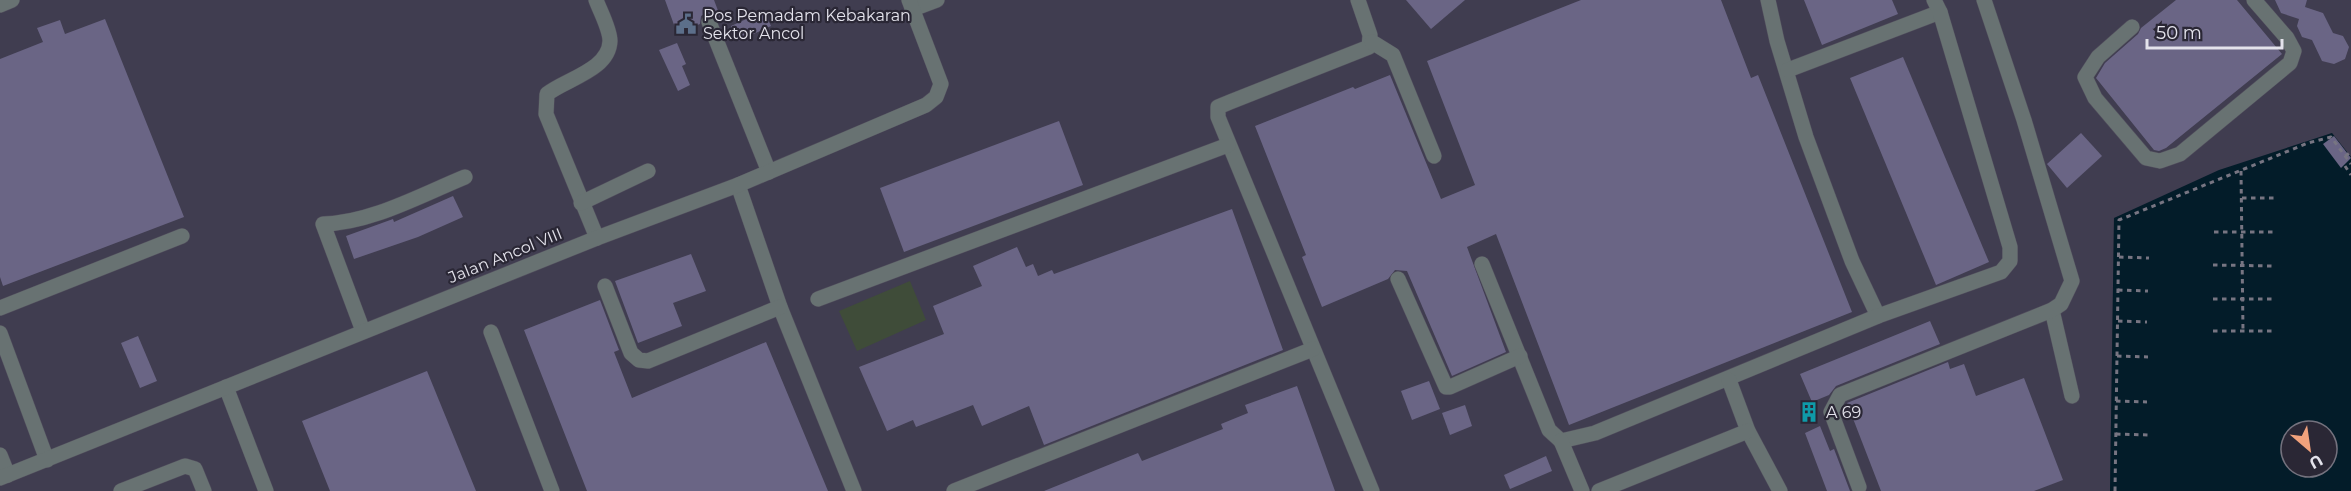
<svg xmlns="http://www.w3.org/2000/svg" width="2351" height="491" font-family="Montserrat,sans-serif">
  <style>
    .built { fill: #403d50 }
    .green { fill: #3f4c39 }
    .water { fill: #031c29; fill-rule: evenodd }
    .building { fill: #6a6585 }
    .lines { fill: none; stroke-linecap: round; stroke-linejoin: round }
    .minor-casing { stroke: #504d5c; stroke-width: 16 }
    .path { stroke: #777582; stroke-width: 3; stroke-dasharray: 4.5 4.5; stroke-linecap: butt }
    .minor { stroke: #687272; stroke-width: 15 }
    .labels { text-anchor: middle; stroke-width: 4.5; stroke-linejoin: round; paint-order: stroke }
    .poi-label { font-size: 16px; fill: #e4e3ec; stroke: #2a2735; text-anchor: start }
    .street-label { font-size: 16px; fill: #e4e3ec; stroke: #2a2735 }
  </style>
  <rect width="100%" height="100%" fill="#343140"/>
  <path class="built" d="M0,0h2351v157l-19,-24 -218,85 -4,273h-2110z"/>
  <path class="green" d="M910,281l16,39 -69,31 -18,-40z"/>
  <path class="water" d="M2332,133l19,24v334h-241l4,-273 105,-48zM2291,431h36v36h-36z"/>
  <g class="building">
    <path d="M665,0h49l6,16 -14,-3 -5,3 -1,8 -23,9z"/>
    <path d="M1406,0h59l-34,29z"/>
    <path d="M1581,0h140l30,78 7,-3 94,237 -283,113 -73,-191 -29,13 39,105 -54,24 -45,-105 -12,-1 -7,9 -66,28 -20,-50 4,-2 -51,-129 98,-39 2,2 35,-14 51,124 34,-14 -48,-124z"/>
    <path d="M1804,0h88l6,14 -76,31z"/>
    <path d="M2176,0h61l45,54 -116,94 -7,3 -5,-1 -58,-72 9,-15 33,-29 3,-6z"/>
    <path d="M2275,0h32l-2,7 18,6 10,20 10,3 6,11 -4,12 -11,5 -12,-3 -10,-21 -10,-3 -5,-11 2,-7 -18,-6z"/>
    <path d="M764,11l7,15 -33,15 -7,-15z"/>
    <path d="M105,19l79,198 -181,69 -3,-9v-218l43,-17 -6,-14 23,-8 5,14z"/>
    <path d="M677,43l9,21 -4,2 8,19 -12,6 -19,-41z"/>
    <path d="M1903,57l86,205 -53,23 -86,-207z"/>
    <path d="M1059,121l24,64 -179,67 -24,-64z"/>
    <path d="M2081,133l21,23 -35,32 -20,-24z"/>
    <path d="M2334,136l17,22 -10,10 -18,-24z"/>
    <path d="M453,196l10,21 -45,20 -64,22 -8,-23 47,-17 1,3z"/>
    <path d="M1232,209l51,141 -239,95 -15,-39 -47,20 -9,-21 -57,22 -3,-7 -26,11 -28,-64 85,-33 -11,-28 49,-20 -9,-20 44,-19 9,20 7,-3 5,12 14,-6 2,4z"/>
    <path d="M691,254l15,37 -33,12 9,23 -44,17 -23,-62z"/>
    <path d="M600,300l19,50 -5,2 18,46 134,-56 62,149h-241l-63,-161z"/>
    <path d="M1930,321l10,23 -104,42 -7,9 -17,7 -12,-28z"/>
    <path d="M138,336l19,45 -17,7 -19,-45z"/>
    <path d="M1948,362l2,7 14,-5 12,32 48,-18 39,102 -29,11h-153l-34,-88z"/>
    <path d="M427,371l49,120h-146l-28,-70z"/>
    <path d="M1429,381l11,28 -28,11 -11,-29z"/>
    <path d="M1297,386l38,105h-291l94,-38 4,8 81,-32 -2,-5 27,-11 -3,-8z"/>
    <path d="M1465,405l7,21 -22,9 -8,-22z"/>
    <path d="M1820,426l10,25 4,-2 16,42h-23l-22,-58z"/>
    <path d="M1546,456l6,15 -42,18 -6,-14z"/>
  </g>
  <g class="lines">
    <g class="minor-casing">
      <g id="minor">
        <path d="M596,0c4,11 14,29 14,41 -1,29 -44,38 -63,53l-1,20 51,124"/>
        <path d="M1358,0l12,35 -1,12 -139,55 -12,5v10l154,374"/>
        <path d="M1768,0l9,41 29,96 46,124 26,55"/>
        <path d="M0,5l12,-5"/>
        <path d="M913,9l24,-9"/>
        <path d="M709,22l60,150"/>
        <path d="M2132,27l-34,30 -13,20 10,21 51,60 14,3 20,-7 110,-91 4,-12 -7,-13 -33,-38"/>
        <path d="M1372,42l21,13 41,101"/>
        <path d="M1788,70l152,-58"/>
        <path d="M738,185l42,122 74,184"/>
        <path d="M581,203l67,-32"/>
        <path d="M1482,264l67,166 12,11 34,-8 283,-117 123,-44 9,-11v-14l-70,-235 -6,-12"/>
        <path d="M1398,279l48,108h4l70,-31"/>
        <path d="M605,286l26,67 8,7 9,1 132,-54"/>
        <path d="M818,299l410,-154"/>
        <path d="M0,308l182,-72"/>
        <path d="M2052,310l20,86"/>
        <path d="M363,331l-40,-107c48,-1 98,-29 142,-47"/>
        <path d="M491,332l61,159"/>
        <path d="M0,333l47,127"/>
        <path d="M1729,380l19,51 32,60"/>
        <path d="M226,387l40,104"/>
        <path d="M1561,441l21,50"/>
        <path d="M0,455l8,20"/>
        <path d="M0,478l597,-240 141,-53 188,-80 10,-8 5,-13 -32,-84"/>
        <path d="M1859,487l-28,-75 9,-17 212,-85 9,-6 11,-23 -48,-161 -40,-120"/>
        <path d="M121,491l64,-25 10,3 9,22"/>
        <path d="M954,491l359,-142"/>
        <path d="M1599,491l149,-60"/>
      </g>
    </g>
    <g class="path">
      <path d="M2345,156l6,-4"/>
      <path d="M2345,166l6,9"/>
      <path d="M2241,171l2,160"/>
      <path d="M2242,198h32"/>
      <path d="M2214,232h60"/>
      <path d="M2119,257l30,1"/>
      <path d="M2213,265l61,1"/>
      <path d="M2118,290l30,1"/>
      <path d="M2213,299h61"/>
      <path d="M2118,321l29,1"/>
      <path d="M2213,331h60"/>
      <path d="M2117,356l31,1"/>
      <path d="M2116,401l31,1"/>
      <path d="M2116,434l33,1"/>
      <path d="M2115,491l4,-271 189,-77 23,-6 20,27"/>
    </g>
    <use href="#minor" class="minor"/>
  </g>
  <defs>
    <g id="civic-bare" transform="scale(1.62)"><path d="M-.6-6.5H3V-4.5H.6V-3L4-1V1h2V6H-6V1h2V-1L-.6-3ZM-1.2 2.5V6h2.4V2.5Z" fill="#5c6f8a" stroke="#2a2735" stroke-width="2.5" paint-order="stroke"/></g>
    <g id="building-bare" transform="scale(1.62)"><path d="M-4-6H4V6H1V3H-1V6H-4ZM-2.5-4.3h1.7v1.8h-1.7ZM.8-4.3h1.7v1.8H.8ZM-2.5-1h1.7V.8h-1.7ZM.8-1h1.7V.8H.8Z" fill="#0f9aa8" stroke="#2a2735" stroke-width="2.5" paint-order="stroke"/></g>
  </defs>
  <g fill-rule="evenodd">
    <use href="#civic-bare" x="686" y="24"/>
    <use href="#building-bare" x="1809" y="412"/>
  </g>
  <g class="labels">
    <g class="poi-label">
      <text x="703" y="21">Pos Pemadam Kebakaran<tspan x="703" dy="18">Sektor Ancol</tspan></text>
      <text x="1826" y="418">A 69</text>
    </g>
    <g class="street-label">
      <text transform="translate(505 255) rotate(-22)" y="6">Jalan Ancol VIII</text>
    </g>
  </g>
  <g transform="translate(2309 449) rotate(151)"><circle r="28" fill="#2a2735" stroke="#74727e" stroke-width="1.5"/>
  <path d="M0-4.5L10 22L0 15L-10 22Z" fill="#f1a17c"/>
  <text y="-9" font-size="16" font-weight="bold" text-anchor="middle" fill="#e4e3ec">U</text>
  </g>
  <path d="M2147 39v9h135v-9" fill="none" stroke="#e4e3ec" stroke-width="3"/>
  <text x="2156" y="39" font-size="18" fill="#e4e3ec" stroke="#2a2735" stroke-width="4.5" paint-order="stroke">50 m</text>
</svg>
